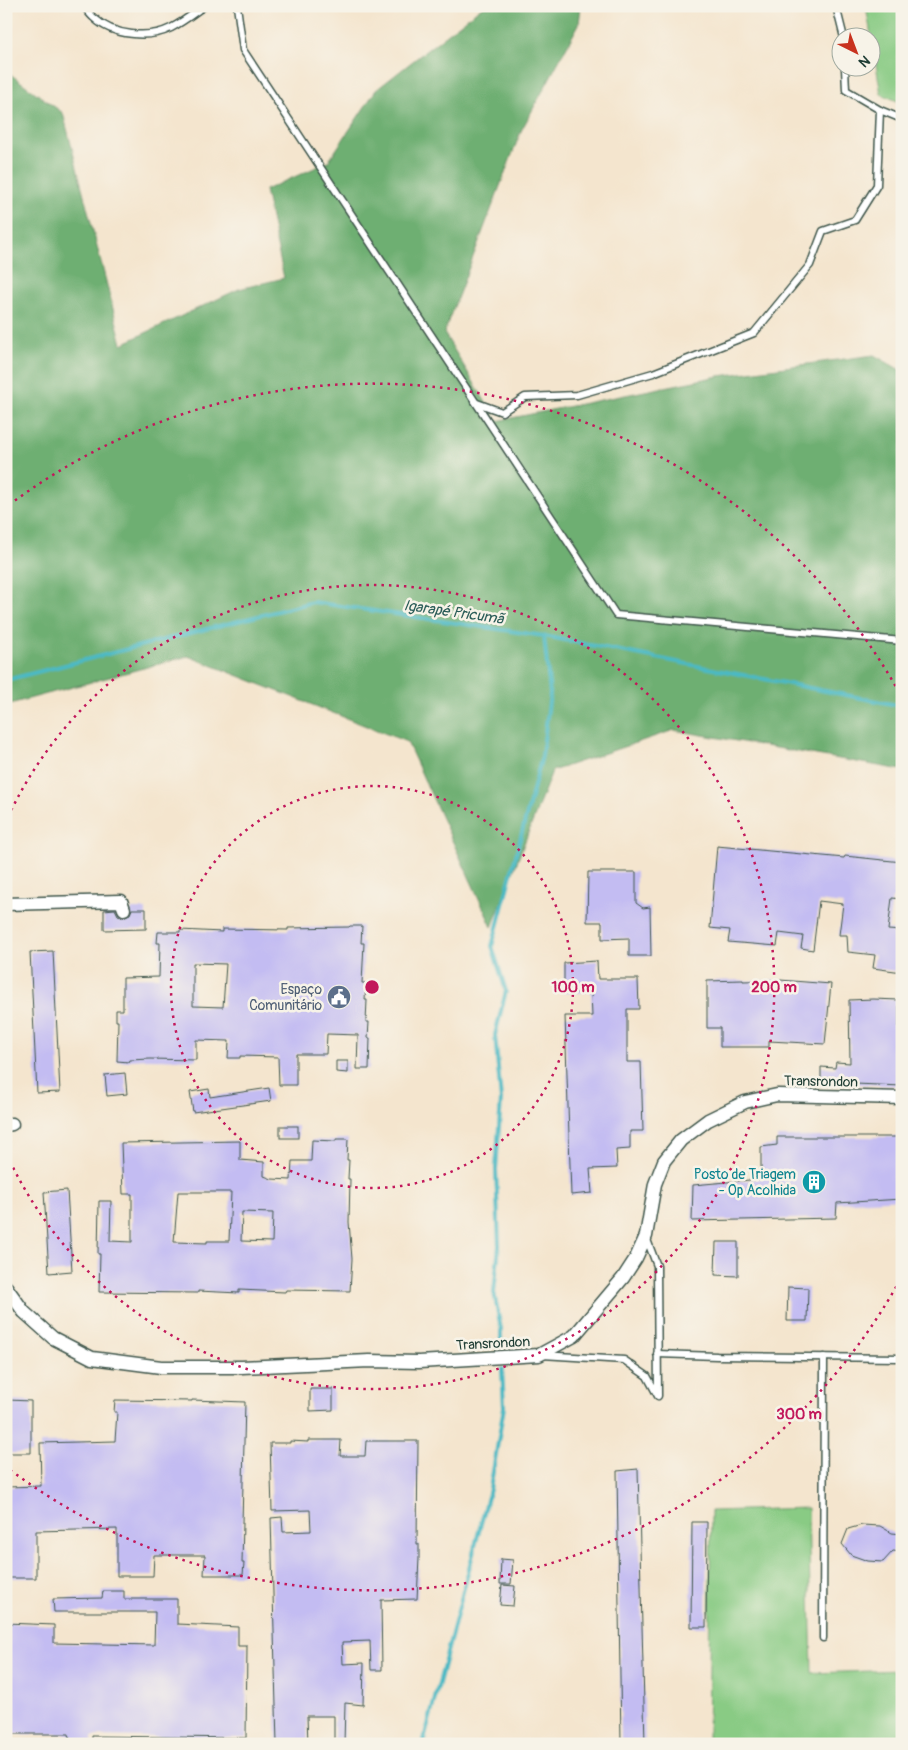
<svg xmlns="http://www.w3.org/2000/svg" width="908" height="1750" font-family="Pangolin,sans-serif">
  <style>
    .green { fill: #89cb84; stroke: #54845c }
    .forest { fill: #6eaf72; stroke: #467653 }
    .lines { fill: none; stroke-linecap: round; stroke-linejoin: round }
    .stream { stroke: #4bb9c4; stroke-width: 4 }
    .building { fill: #c3bcf2; fill-rule: evenodd }
    .service-casing { stroke: #3f564b; stroke-width: 9 }
    .minor-casing { stroke: #3f564b; stroke-width: 15 }
    .service { stroke: #fff; stroke-width: 6 }
    .minor { stroke: #fff; stroke-width: 12 }
    .ring { fill: none; stroke: #c2185b; stroke-width: 2.5; stroke-dasharray: 2.5 5 }
    .labels { text-anchor: middle; stroke-width: 5; stroke-linejoin: round; paint-order: stroke }
    .service-label { font-size: 14px; fill: #4e5e75; stroke: #f7f3e8; text-anchor: end }
    .street-label { font-size: 14px; fill: #1f3d34; stroke: #f7f3e8 }
    .culture-label { font-size: 14px; fill: #0d838f; stroke: #f7f3e8; text-anchor: end }
    .water-label { font-size: 15px; font-style: italic; fill: #2a5c58; stroke: #f7f3e8 }
    .centre { fill: #c2185b; stroke: #f7f3e8; stroke-width: 2.5 }
    .ring-label { font-size: 15px; text-anchor: middle; font-weight: bold; fill: #c2185b; stroke: #f7f3e8; stroke-width: 5; stroke-linejoin: round; paint-order: stroke }
  </style>
  <rect width="100%" height="100%" fill="#f7f3e8"/>
  <filter id="ink" filterUnits="userSpaceOnUse"><feTurbulence type="fractalNoise" baseFrequency=".02" numOctaves="2"/><feDisplacementMap in="SourceGraphic" scale="10" xChannelSelector="R" yChannelSelector="G"/><feConvolveMatrix kernelMatrix="1 2 1 2 8 2 1 2 1" color-interpolation-filters="sRGB"/></filter>
  <filter id="wash" filterUnits="userSpaceOnUse"><feTurbulence type="fractalNoise" baseFrequency=".0096" numOctaves="4" result="noise"/><feDisplacementMap in="SourceGraphic" scale="20" xChannelSelector="R" yChannelSelector="G"/><feGaussianBlur stdDeviation="1.12" result="paint"/><feColorMatrix in="noise" values="0 0 0 0 0 0 0 0 0 0 0 0 0 0 0 0 0 1.4 0 .05"/><feComposite in="paint" operator="in"/></filter>
  <g filter="url(#wash)">
    <rect width="100%" height="100%" fill="#f4e5ce"/>
    <g class="green">
      <path d="M866,6h36v97l-21,-9z"/>
      <path d="M808,1508l4,165 90,-3v74h-194l3,-233z"/>
    </g>
    <path class="forest" d="M483,6h98l-2,18 -58,107 -77,202 53,88 222,-45 155,-21 28,16v399l-228,-40 -122,41 -60,156 -85,-185 -219,-86 -182,49v-634l57,42 59,231 117,-55 45,-11 -19,-88 63,-28 48,-72z"/>
    <g class="lines">
      <g class="stream">
        <path d="M6,680l307,-78 231,34 358,70"/>
        <path d="M501,1347v-18l-7,-37 5,-46 -3,-77 5,-69 -6,-65 11,-44 -14,-45 50,-190 8,-62 -6,-58"/>
        <path d="M423,1744l67,-255 14,-82 -2,-38"/>
      </g>
    </g>
    <g id="blocks">
      <g class="building">
        <path d="M717,846l127,12 1,-2 57,6v37l-10,-1 -4,32 14,1v41l-29,-4 2,-13 -27,-3 -1,-17h-8l4,-31 -24,-3 -6,49 -12,-2 2,-12 -24,-3 -2,13 -49,-4 2,-12 -20,-2z"/>
        <path d="M588,872h48v31l7,5 7,-1 1,49h-22v-18l-27,1v-17h-15z"/>
        <path d="M115,909l3,6 5,2 7,-3 2,-5h14v20l-42,1v-20z"/>
        <path d="M350,926h12l-1,17h3l-2,40h4l-1,17h2l-1,22h3l-1,16h2l-1,31h-12l1,-34 -31,-1 -1,20h-30v31h-17l-1,-28 -38,-1v2h-12l1,-17 -33,-1v20l-46,-1 -20,1 -1,2 -12,-1 1,-40h-2v-11h7v-32l36,-1 1,-34h-3l1,-11h22v-2l42,2v-3l66,1v-2l61,-1zM193,963l33,1 -3,43 -30,-1z"/>
        <path d="M53,951l7,141 -23,1 -7,-141z"/>
        <path d="M597,961l1,18h40l1,30h-12v53h14l2,69h-13v18l-14,1 1,18 -27,1 2,24 -21,2 -6,-179h27l-1,-24 -27,1v-30z"/>
        <path d="M743,980v1l37,-1 51,4 -6,60 -56,-3v6h-49v-19h-13v-47z"/>
        <path d="M873,999l26,1v65h3v21l-70,-3v-3l-11,-1v-12l14,1 1,-6 14,1 -1,-63z"/>
        <path d="M336,1061h12v12l-12,-1z"/>
        <path d="M125,1073l2,21 -20,2 -2,-21z"/>
        <path d="M269,1088l2,13 -78,11 -3,-20 19,-3 1,8z"/>
        <rect x="280" y="1126" width="18" height="12"/>
        <path d="M777,1137h125v62l-65,4 -1,15 -144,3 1,-36 68,-6v-32l16,-2z"/>
        <path d="M336,1139h12l-1,21h2l-1,19h2l-1,43 3,37 -2,32 -64,-1 -1,2 -46,-2v3l-41,-2v2l-99,-1 1,-38h-2l1,-53h12l-1,40 22,1v-48h-9l-2,-51 119,-2v19l24,2v14l8,3 19,1 1,-19h19l1,-21 24,1zM178,1192h53l-2,49h-22v2l-33,-1zM242,1212l31,1 -1,29 -31,-1z"/>
        <path d="M67,1190l5,81 -23,2 -5,-81z"/>
        <path d="M716,1242h22v34l-23,-1z"/>
        <path d="M788,1287l20,1 -1,33h-20z"/>
        <path d="M310,1389h23v21l-23,1z"/>
        <path d="M8,1400l23,1v52h-23z"/>
        <path d="M115,1400l77,1v-1l53,2 -3,121h1l-1,40h2l-1,12h-39l1,-20h-51l-1,21h-36v-47l-81,2v47h-30v-91l35,-1 -1,-43 75,-2 2,-29h-3z"/>
        <path d="M308,1440h33l-1,16h25l1,-15h52l-1,103h2v14l-2,41 -36,1 1,70h-11l-1,-29 -28,1 1,22 21,-1 -1,42 -18,-2 -1,41h-10v-28h-27l1,28h-31l-6,-226 11,-1 1,15 28,-1 -1,-21 -38,1 -2,-68h20v-2l18,1z"/>
        <path d="M638,1469l7,275h-24l-4,-273z"/>
        <path d="M692,1522h15l-1,105h-15z"/>
        <path d="M862,1525l18,1 12,7 10,1v18l-9,-1 -10,11 -15,-1 -17,-6 -9,-11 6,-15z"/>
        <path d="M501,1559l12,1 -2,24h-11z"/>
        <path d="M502,1585l13,1 -2,20 -13,-1z"/>
        <path d="M103,1591h21v8h53v25l61,3v19h9l-1,92 -154,-2v8h-21l-2,-10h-62l2,-79h-2l-1,-32 48,2v18l100,2 1,-33h-101l-1,-13 49,-1z"/>
      </g>
    </g>
  </g>
  <g filter="url(#ink)">
    <use href="#blocks" fill-opacity="0" stroke="#3f564b" stroke-width="1"/>
    <g class="lines">
      <g class="service-casing">
        <g id="service">
          <path d="M84,6c3,4 6,9 10,12 19,18 55,21 77,10 12,-6 22,-14 33,-22"/>
          <path d="M237,6l6,44 373,565 286,26"/>
          <path d="M836,6l8,32"/>
          <path d="M845,68l1,22 34,20 22,9"/>
          <path d="M477,403l25,9 23,-15 52,-2 76,-22 101,-40 56,-68 13,-34 32,-11 22,-35 3,-75"/>
          <path d="M657,1354l60,2 185,2"/>
          <path d="M542,1355l82,5 23,16 11,20 -1,-130 -11,-29"/>
          <path d="M823,1638l1,-281"/>
        </g>
      </g>
      <g class="minor-casing">
        <g id="minor">
          <path d="M6,904l115,-3 3,8"/>
          <path d="M6,1125l6,-1"/>
          <path d="M6,1287l18,25 29,26 39,20 69,9h81l127,-6 50,1 120,-7 35,-19 49,-58 13,-20 10,-22 9,-52 9,-23 17,-21 27,-20 37,-18 32,-7 125,3"/>
        </g>
      </g>
      <use href="#service" class="service"/>
      <use href="#minor" class="minor"/>
    </g>
  </g>
  <g class="ring">
    <circle cx="372" cy="987" r="201"/>
    <path d="M8 817A402 402 0 1 1 8 1157"/>
    <path d="M900 1280A604 604 0 0 1 9 1469M9 505A604 604 0 0 1 900 694"/>
  </g>
  <defs>
    <g id="civic-disc" transform="scale(1.25)"><circle r="9.5" fill="#5c6f8a" stroke="#f7f3e8"/><path d="M-.6-6.5H3V-4.5H.6V-3L4-1V1h2V6H-6V1h2V-1L-.6-3ZM-1.2 2.5V6h2.4V2.5Z" fill="#fff"/></g>
    <g id="building-disc" transform="scale(1.25)"><circle r="9.5" fill="#0f9aa8" stroke="#f7f3e8"/><path d="M-4-6H4V6H1V3H-1V6H-4ZM-2.5-4.3h1.7v1.8h-1.7ZM.8-4.3h1.7v1.8H.8ZM-2.5-1h1.7V.8h-1.7ZM.8-1h1.7V.8H.8Z" fill="#fff"/></g>
  </defs>
  <g fill-rule="evenodd">
    <use href="#civic-disc" x="339" y="997"/>
    <use href="#building-disc" x="814" y="1182"/>
  </g>
  <g class="labels">
    <g class="service-label">
      <text x="322" y="994">Espaço<tspan x="322" dy="16">Comunitário</tspan></text>
    </g>
    <g class="street-label">
      <text transform="translate(821 1081) rotate(1)" y="5">Transrondon</text>
      <text transform="translate(493 1343) rotate(-3)" y="5">Transrondon</text>
    </g>
    <g class="culture-label">
      <text x="796" y="1179">Posto de Triagem<tspan x="796" dy="16">- Op Acolhida</tspan></text>
    </g>
    <g class="water-label">
      <text transform="translate(454 612) rotate(8)" y="5">Igarapé Pricumã</text>
    </g>
  </g>
  <circle cx="372" cy="987" r="8" class="centre"/>
  <g class="ring-label">
    <text x="573" y="992">100 m</text>
    <text x="774" y="992">200 m</text>
    <text x="799" y="1419">300 m</text>
  </g>
  <rect width="908" height="1750" fill="none" stroke="#f7f3e8" stroke-width="25"/>
  <g transform="translate(856 52) rotate(138)"><circle r="24" fill="#f7f3e8" stroke="#a1aaa0"/>
  <path d="M0-4L9 19L0 12L-9 19Z" fill="#c8321e"/>
  <text y="-8" font-size="14" font-weight="bold" text-anchor="middle" fill="#1f3d34">N</text>
  </g>
</svg>
